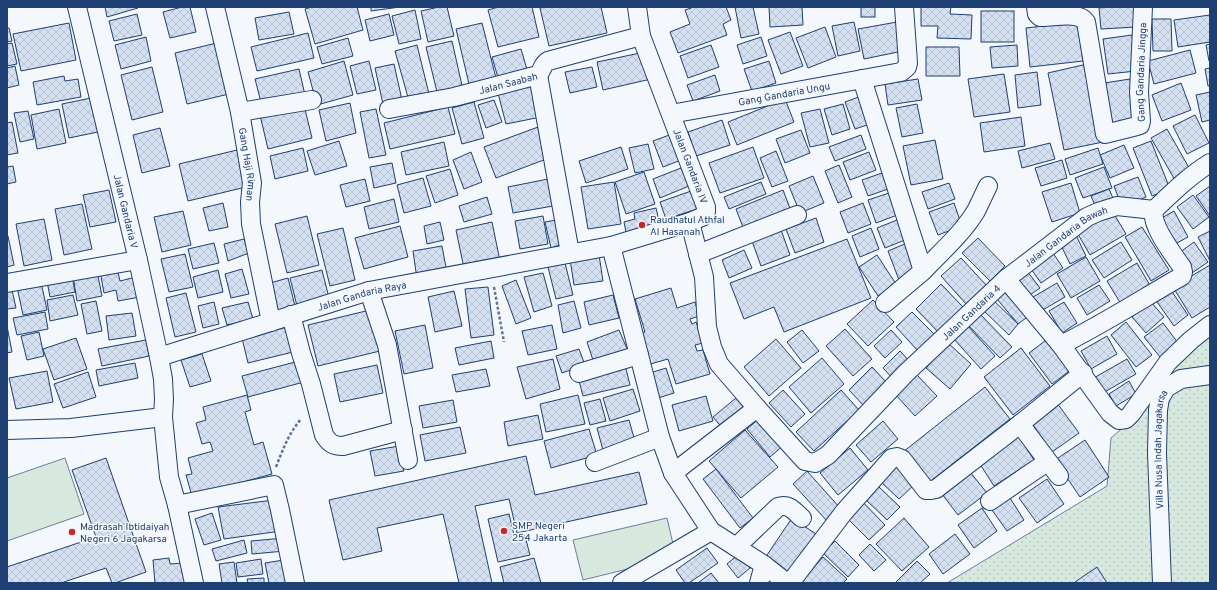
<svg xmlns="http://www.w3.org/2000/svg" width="1217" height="590" font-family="Overpass,sans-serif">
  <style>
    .grass { fill: url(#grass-dots); stroke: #687fa3 }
    .green { fill: #d7e8df; stroke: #687fa3 }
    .building { fill: url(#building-cross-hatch); stroke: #1d3f73 }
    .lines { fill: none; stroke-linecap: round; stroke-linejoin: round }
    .street-casing { stroke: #1d3f73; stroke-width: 20 }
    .path { stroke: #5e769c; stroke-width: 2.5; stroke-dasharray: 3 2; stroke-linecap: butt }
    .street { stroke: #f4f7fb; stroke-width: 18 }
    .poi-dot { fill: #c62828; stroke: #f4f7fb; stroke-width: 1.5 }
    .labels { text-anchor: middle; stroke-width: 3; stroke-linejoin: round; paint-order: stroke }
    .street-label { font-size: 10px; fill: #1d3f73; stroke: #f4f7fb }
    .poi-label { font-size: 10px; fill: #1d3f73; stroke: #f4f7fb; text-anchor: start }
  </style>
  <defs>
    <pattern id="grass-dots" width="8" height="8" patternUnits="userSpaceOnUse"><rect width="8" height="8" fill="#d7e8df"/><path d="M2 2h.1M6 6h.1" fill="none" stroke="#b8c8c3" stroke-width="1.8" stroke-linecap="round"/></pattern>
    <pattern id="building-cross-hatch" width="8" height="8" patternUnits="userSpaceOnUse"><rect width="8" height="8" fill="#d5e0f0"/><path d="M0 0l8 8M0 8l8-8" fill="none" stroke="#b6c1d1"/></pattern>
  </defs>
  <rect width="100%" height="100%" fill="#f4f7fb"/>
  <path class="grass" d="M1210,329v254h-263l160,-97 4,-48 31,-27 17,-30z"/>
  <g class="green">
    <path d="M65,458l19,56 -77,27v-63z"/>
    <path d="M667,518l9,39 -93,23 -10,-40z"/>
  </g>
  <g class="building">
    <path d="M105,7h32l1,1 -31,9z"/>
    <path d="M182,7h8l6,25 -26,6 -7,-26z"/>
    <path d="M312,7h45l6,23 -48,14 -10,-35z"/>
    <path d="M371,7h29l-29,4z"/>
    <path d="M439,7h8l7,29 -26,6 -7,-31z"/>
    <path d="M498,7h34l7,30 -41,10 -10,-37z"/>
    <path d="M546,7h55l6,26 -58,13 -9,-38z"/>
    <path d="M694,7h32l5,13 -8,4 4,11 -49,18 -8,-21 20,-8 -5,-14z"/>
    <path d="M735,7h18l6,27 -18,4z"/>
    <path d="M769,7h33l1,18 -33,2z"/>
    <rect x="861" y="7" width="14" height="10"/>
    <path d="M921,7h30l-1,7 22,1 -1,24 -34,-1 1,-12h-17z"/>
    <path d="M1109,7h25l2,20 -35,2 -2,-21z"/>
    <path d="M415,10l6,29 -22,5 -7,-28z"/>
    <rect x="981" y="11" width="33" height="31"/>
    <path d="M289,12l5,22 -35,6 -4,-22z"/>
    <path d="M137,14l5,21 -28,6 -5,-20z"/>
    <path d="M389,14l5,21 -24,6 -5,-21z"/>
    <path d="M1210,15v27l-32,5 -4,-27z"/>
    <path d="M1152,19h19l1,32h-19z"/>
    <path d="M854,22l6,29 -22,5 -6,-30z"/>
    <path d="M897,22l1,30 -34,7 -6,-30z"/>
    <path d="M1078,22l5,39 -53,6 -4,-39z"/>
    <path d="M69,23l7,37 -55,11 -8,-37z"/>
    <path d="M482,23l14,55 -27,6 -13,-55z"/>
    <path d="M825,27l11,30 -28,11 -12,-30z"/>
    <path d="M7,28h2l3,13 -5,1z"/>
    <path d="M790,32l13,34 -22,8 -13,-34z"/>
    <path d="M308,33l6,25 -57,13 -6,-24z"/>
    <path d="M1132,35l4,36 -28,3 -5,-35z"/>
    <path d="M146,37l5,24 -30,8 -6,-24z"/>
    <path d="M761,37l6,19 -24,8 -6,-19z"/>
    <path d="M348,38l5,18 -31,8 -5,-17z"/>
    <path d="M452,41l11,49 -25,6 -12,-49z"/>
    <path d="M221,42l12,51 -46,11 -12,-51z"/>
    <path d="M12,43l5,21 -10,2v-22z"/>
    <path d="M1210,44v17h-1l-3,-16z"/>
    <path d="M417,45l13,53 -21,3 -14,-50z"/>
    <path d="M711,45l8,22 -31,11 -8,-22z"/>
    <path d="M1017,45l1,21 -26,2 -2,-21z"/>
    <path d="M926,47h33l1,29h-34z"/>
    <path d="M521,49l7,24 -29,8 -7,-24z"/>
    <path d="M1190,50l6,23 -42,11 -6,-23z"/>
    <path d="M645,52l6,27 -48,11 -6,-28z"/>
    <path d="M344,61l9,34 -36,10 -9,-33z"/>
    <path d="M369,61l7,29 -19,4 -7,-28z"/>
    <path d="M769,61l7,22 -24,8 -8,-22z"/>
    <path d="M394,64l8,36 -19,4 -8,-36z"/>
    <path d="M1087,64l16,78 -39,8 -16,-77z"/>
    <path d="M15,66l4,19 -12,3v-20z"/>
    <path d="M152,67l11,45 -31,8 -11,-45z"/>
    <path d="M592,67l5,20 -27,6 -5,-21z"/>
    <path d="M1210,68v18h-2l-3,-17z"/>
    <path d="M299,69l6,26 -43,11 -7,-27z"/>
    <path d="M1037,72l4,33 -23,3 -3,-33z"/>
    <path d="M1004,74l6,38 -36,5 -6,-38z"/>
    <path d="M715,75l5,16 -27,10 -6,-16z"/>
    <path d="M64,76l1,5 13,-2 3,18 -44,8 -4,-23z"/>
    <path d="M918,79l4,21 -34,5 -3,-21z"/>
    <path d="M1130,79l7,45 -32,5 -7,-45z"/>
    <path d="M1181,83l10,27 -29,11 -10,-26z"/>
    <path d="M533,84l8,33 -35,7 -8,-31z"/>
    <path d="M1210,92v28l-8,2 -6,-27z"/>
    <path d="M864,95l9,28 -18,6 -10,-27z"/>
    <path d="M91,98l7,34 -29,6 -7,-34z"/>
    <path d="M785,99l9,23 -57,23 -9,-23z"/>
    <path d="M494,100l8,22 -16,6 -8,-23z"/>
    <path d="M474,102l10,36 -22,6 -10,-36z"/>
    <path d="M350,103l6,30 -30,8 -7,-31z"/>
    <path d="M843,104l7,25 -18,6 -8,-26z"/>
    <path d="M917,104l6,29 -21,4 -6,-29z"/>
    <path d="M304,105l8,33 -44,11 -8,-34z"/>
    <path d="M448,107l7,27 -65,15 -6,-26z"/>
    <path d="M59,109l7,34 -29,6 -6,-34z"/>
    <path d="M376,109l10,46 -17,3 -9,-46z"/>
    <path d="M820,109l9,34 -19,4 -9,-34z"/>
    <path d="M28,111l6,28 -14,3 -6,-29z"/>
    <path d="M1195,115l14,28 -22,11 -14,-28z"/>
    <path d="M1021,117l4,29 -41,6 -4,-29z"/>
    <path d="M722,120l8,25 -34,11 -8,-24z"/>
    <path d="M12,122l6,31 -11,2v-32z"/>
    <path d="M538,127l11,31 -53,20 -12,-31z"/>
    <path d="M160,128l10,38 -28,7 -9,-38z"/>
    <path d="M1167,129l25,44 -16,9 -25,-44z"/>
    <path d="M801,130l9,23 -25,10 -9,-24z"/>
    <path d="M672,134l9,26 -18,7 -10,-26z"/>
    <path d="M861,135l5,14 -31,12 -6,-14z"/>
    <path d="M935,140l8,39 -32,6 -8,-39z"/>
    <path d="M339,141l8,25 -32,9 -8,-24z"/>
    <path d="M1151,141l19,48 -18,7 -19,-48z"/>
    <path d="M444,142l5,24 -43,9 -5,-23z"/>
    <path d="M1050,143l5,16 -33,9 -4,-17z"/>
    <path d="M648,144l6,25 -19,4 -6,-25z"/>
    <path d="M1124,145l10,23 -24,10 -10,-23z"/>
    <path d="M621,147l7,22 -42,14 -7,-22z"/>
    <path d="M753,147l11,31 -44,15 -11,-30z"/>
    <path d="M303,148l5,23 -33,8 -5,-23z"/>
    <path d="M1098,148l5,16 -33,11 -5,-16z"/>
    <path d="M237,150l9,37 -58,14 -9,-37z"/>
    <path d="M776,151l12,30 -16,6 -12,-29z"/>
    <path d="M471,152l11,30 -18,7 -11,-29z"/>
    <path d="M869,152l7,18 -26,10 -7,-18z"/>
    <path d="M1062,160l5,18 -26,8 -6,-18z"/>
    <path d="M392,163l4,20 -22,5 -4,-21z"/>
    <path d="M839,165l13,32 -14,6 -13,-32z"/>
    <path d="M13,166l3,16 -9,2v-17z"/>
    <path d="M1104,167l8,21 -29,10 -8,-20z"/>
    <path d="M681,168l8,18 -29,12 -7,-19z"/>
    <path d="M450,169l8,26 -23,8 -9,-27z"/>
    <path d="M644,172l11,32 -29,10 -11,-32z"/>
    <path d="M882,173l6,16 -20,7 -6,-16z"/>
    <path d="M813,176l11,27 -24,10 -11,-27z"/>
    <path d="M1138,177l8,20 -24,10 -8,-21z"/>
    <path d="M423,178l8,28 -27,7 -7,-28z"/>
    <path d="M365,179l5,22 -24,6 -6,-22z"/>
    <path d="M548,179l5,27 -40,7 -5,-26z"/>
    <path d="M614,182l7,42 -33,5 -7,-42z"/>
    <path d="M761,182l5,12 -37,15 -5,-12z"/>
    <path d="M949,183l6,16 -27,10 -6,-17z"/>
    <path d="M1071,183l9,30 -28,9 -10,-30z"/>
    <path d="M1210,186v30l-14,-20z"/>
    <path d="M1109,189l6,14 -18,7 -6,-14z"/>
    <path d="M109,190l7,32 -26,5 -7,-32z"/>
    <path d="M783,190l8,21 -47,19 -8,-21z"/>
    <path d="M691,191l6,18 -31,10 -6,-17z"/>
    <path d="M892,192l8,22 -24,9 -8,-23z"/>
    <path d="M1193,195l16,22 -16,12 -16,-22z"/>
    <path d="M487,197l5,17 -28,8 -5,-16z"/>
    <path d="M394,199l5,23 -30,7 -5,-22z"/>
    <path d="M223,203l5,24 -19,4 -6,-23z"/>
    <path d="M863,203l8,21 -23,9 -8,-21z"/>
    <path d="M954,203l8,23 -24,9 -9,-23z"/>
    <path d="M82,204l10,45 -28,6 -9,-46z"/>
    <path d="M656,208l5,21 -34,8 -3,-15 11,-3 -1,-6z"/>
    <path d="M1111,209l15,25 -36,21 -15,-26z"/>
    <path d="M183,211l8,34 -29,7 -8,-35z"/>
    <path d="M1174,211l14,26 -13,7 -15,-25z"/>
    <path d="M307,216l12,49 -32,8 -12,-49z"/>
    <path d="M543,216l5,28 -28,5 -5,-28z"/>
    <path d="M816,218l8,24 -29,11 -9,-24z"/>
    <path d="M44,219l8,41 -28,6 -8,-42z"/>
    <path d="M556,220l6,24 -11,4 -6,-26z"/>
    <path d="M897,220l8,20 -20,8 -8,-20z"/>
    <path d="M440,222l4,18 -17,4 -3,-18z"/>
    <path d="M492,222l8,39 -36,7 -8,-38z"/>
    <path d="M400,226l8,31 -44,12 -9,-31z"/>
    <path d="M780,227l10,28 -29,11 -10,-28z"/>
    <path d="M1142,227l27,43 -18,11 -26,-44z"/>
    <path d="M343,228l12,52 -25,6 -13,-52z"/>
    <path d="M871,228l8,21 -19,8 -8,-21z"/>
    <path d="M1210,231v30l-12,-24z"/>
    <path d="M1075,233l11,23 -16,8 -11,-23z"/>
    <path d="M7,236h1l6,29 -7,2z"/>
    <path d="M978,238l27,28 -15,15 -28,-28z"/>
    <path d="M244,239l5,14 -21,8 -4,-17z"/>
    <path d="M847,239l24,59 -87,34 -10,-25 -30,12 -14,-36z"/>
    <path d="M1121,242l11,18 -28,18 -12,-18z"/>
    <path d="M1194,242l14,20 -16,11 -13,-20z"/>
    <path d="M214,243l5,20 -26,6 -5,-20z"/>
    <path d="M907,243l12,29 -20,8 -11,-29z"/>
    <path d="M442,246l5,27 -30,6 -4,-28z"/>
    <path d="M744,250l8,18 -23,10 -7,-18z"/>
    <path d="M1051,250l12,18 -22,15 -12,-17z"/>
    <path d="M185,254l8,33 -24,5 -8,-33z"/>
    <path d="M599,255l4,26 -29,4 -4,-26z"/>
    <path d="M877,255l19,29 -18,12 -19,-29z"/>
    <path d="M1086,257l14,24 -29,17 -14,-24z"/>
    <path d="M961,258l25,27 -20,19 -25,-28z"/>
    <path d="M565,263l8,32 -17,4 -8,-32z"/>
    <path d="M1137,263l14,24 -30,17 -14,-23z"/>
    <path d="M1210,265v42l-18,11 -19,-31z"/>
    <path d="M117,268l3,13 16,-4 4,20 -22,4 -2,-11 -12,3 -4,-22z"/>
    <path d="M242,269l7,25 -18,4 -6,-24z"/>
    <path d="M218,270l5,22 -25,6 -5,-21z"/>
    <path d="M322,270l7,28 -32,8 -7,-28z"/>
    <path d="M97,271l5,25 -25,5 -4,-25z"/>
    <path d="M1027,271l13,17 -13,9 -12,-17z"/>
    <path d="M543,273l9,33 -18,6 -10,-35z"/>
    <path d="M72,276l3,16 -25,5 -3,-16z"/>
    <path d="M288,278l7,28 -18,4 -7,-27z"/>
    <path d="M516,280l15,38 -15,6 -14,-38z"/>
    <path d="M41,282l6,28 -24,5 -6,-28z"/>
    <path d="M1057,283l8,14 -24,14 -8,-14z"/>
    <path d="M941,284l22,23 -25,25 -22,-23z"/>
    <path d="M1099,285l11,16 -23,14 -10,-17z"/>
    <path d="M488,287l6,48 -23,3 -6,-49z"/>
    <path d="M671,288l6,20 18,-6 4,14 -9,3 2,5 4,-2 7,21 -8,2 2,6 6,-1 7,24 -34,10 -8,-25 -21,6 -10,-31 8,-2 -10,-33z"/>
    <path d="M1009,289l21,26 -12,9 -21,-25z"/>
    <path d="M1170,289l18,26 -14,11 -19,-27z"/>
    <path d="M12,290l4,18 -9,1v-18z"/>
    <path d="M454,291l8,35 -27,6 -7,-35z"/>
    <path d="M186,293l10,39 -21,5 -9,-39z"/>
    <path d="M73,295l5,20 -28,6 -3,-21z"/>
    <path d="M613,295l6,23 -30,7 -5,-23z"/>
    <path d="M992,299l26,25 -9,11 -27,-26z"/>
    <path d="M873,300l21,22 -26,24 -21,-22z"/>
    <path d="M96,301l6,30 -15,3 -6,-30z"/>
    <path d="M574,301l7,27 -18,5 -5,-28z"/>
    <path d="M1150,301l14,16 -18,16 -14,-16z"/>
    <path d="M214,302l5,22 -16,4 -5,-22z"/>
    <path d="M248,302l5,17 -26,6 -5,-17z"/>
    <path d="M1064,302l13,21 -15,10 -13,-22z"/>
    <path d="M370,310l10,41 -62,15 -10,-41z"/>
    <path d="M45,312l3,17 -31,6 -4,-17z"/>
    <path d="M912,312l23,23 -17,16 -22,-24z"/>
    <path d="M132,313l4,23 -27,4 -3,-24z"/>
    <path d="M979,313l33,34 -12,11 -33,-34z"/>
    <path d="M1126,322l26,33 -16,12 -25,-32z"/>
    <path d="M1163,323l15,20 -18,14 -16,-20z"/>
    <path d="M425,325l8,43 -29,6 -9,-43z"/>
    <path d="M552,325l5,24 -29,6 -6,-24z"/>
    <path d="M967,325l28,31 -14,13 -29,-32z"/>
    <path d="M7,326l5,26 -5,1z"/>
    <path d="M287,327l6,25 -45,11 -6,-25z"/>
    <path d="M845,329l27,30 -19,17 -27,-30z"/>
    <path d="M619,330l9,21 -34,12 -7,-21z"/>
    <path d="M802,330l17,21 -16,12 -16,-21z"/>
    <path d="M891,330l11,12 -17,16 -11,-12z"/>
    <path d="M39,332l5,24 -17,4 -6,-24z"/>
    <path d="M1053,335l23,31 -24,18 -23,-31z"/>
    <path d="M1107,336l10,18 -26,15 -10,-18z"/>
    <path d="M76,338l11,31 -33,11 -11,-31z"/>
    <path d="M776,339l25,29 -32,28 -25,-29z"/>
    <path d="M146,340l3,16 -47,10 -4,-17z"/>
    <path d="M491,341l3,17 -35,7 -4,-17z"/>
    <path d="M948,343l23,21 -21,25 -24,-21z"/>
    <path d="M1021,348l29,38 -37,29 -29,-38z"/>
    <path d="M579,349l6,16 -23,8 -6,-17z"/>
    <path d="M900,351l11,12 -17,17 -11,-12z"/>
    <path d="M202,354l9,27 -21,6 -9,-27z"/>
    <path d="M822,358l22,26 -33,29 -22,-26z"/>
    <path d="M553,359l7,30 -34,10 -9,-32z"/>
    <path d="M1127,359l9,15 -35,20 -9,-15z"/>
    <path d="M299,361l5,21 -56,15 -6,-21z"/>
    <path d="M135,363l3,15 -39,8 -3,-16z"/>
    <path d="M377,365l6,28 -43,9 -6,-28z"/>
    <path d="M625,365l5,20 -47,11 -5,-19z"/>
    <path d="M872,367l16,17 -23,23 -16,-17z"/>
    <path d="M666,368l8,25 -19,6 -8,-25z"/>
    <path d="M486,369l4,17 -34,6 -4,-17z"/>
    <path d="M47,371l6,31 -37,7 -7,-31z"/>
    <path d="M88,372l8,25 -33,11 -9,-24z"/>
    <path d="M916,374l21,22 -22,20 -20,-22z"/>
    <path d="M1129,381l7,13 -20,12 -7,-12z"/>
    <path d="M985,387l25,32 -83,65 -24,-32z"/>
    <path d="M633,389l7,22 -30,10 -7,-23z"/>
    <path d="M783,390l22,24 -14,13 -22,-24z"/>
    <path d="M841,390l18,20 -45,41 -18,-19z"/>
    <path d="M247,395l4,15 -6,2 9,33 9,-3 9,32 -80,22 -6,-21 6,-1 -4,-16 25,-7 -3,-9 -8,2 -6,-21 10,-3 -3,-13z"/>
    <path d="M578,395l7,29 -39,8 -6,-28z"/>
    <path d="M706,396l7,25 -34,10 -7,-26z"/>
    <path d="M736,398l10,12 -23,19 -10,-12z"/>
    <path d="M600,399l6,22 -16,4 -6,-22z"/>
    <path d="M453,400l4,22 -34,6 -4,-22z"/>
    <path d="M1057,403l22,30 -27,19 -21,-30z"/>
    <path d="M538,415l5,24 -35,7 -4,-24z"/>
    <path d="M762,416l23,28 -15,13 -23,-28z"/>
    <path d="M629,420l7,25 -32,9 -7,-26z"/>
    <path d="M883,421l15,18 -27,23 -15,-17z"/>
    <path d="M460,427l6,26 -41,8 -5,-26z"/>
    <path d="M589,429l8,26 -46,13 -7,-27z"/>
    <path d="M745,430l33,37 -37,31 -32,-37z"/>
    <path d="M1018,435l16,25 -40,26 -16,-25z"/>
    <path d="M1085,440l24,37 -29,20 -25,-37z"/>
    <path d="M399,446l5,25 -29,5 -5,-25z"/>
    <path d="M850,448l18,22 -30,25 -18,-22z"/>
    <path d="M526,456l9,39 104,-23 8,32 -130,29 -8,-34 -34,7 17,77h-33l-16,-69 -66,14 5,23 -39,9 -14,-60z"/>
    <path d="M106,458l40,114 -31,11h-3l-6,-15 -45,15h-54v-16l89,-30 -24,-67z"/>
    <path d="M896,465l19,19 -16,15 -19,-18z"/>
    <path d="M716,469l37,49 -13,10 -37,-49z"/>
    <path d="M807,471l33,37 -13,13 -34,-37z"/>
    <path d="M970,472l17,21 -29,22 -16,-21z"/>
    <path d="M1047,479l17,25 -27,19 -18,-25z"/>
    <path d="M878,486l22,21 -13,13 -22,-21z"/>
    <path d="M859,498l26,27 -16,15 -26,-26z"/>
    <path d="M1010,498l14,22 -17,11 -15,-21z"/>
    <path d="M274,500l7,31 -57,8 -6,-32z"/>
    <path d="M982,508l15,23 -23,17 -16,-23z"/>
    <path d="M212,513l9,27 -17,5 -9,-26z"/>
    <path d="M509,514l6,25 10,-3 5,19 -32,7 -10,-43z"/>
    <path d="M792,518l24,16 -30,43 -23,-16z"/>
    <path d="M904,518l25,29 -27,24 -26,-27z"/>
    <path d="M955,534l15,20 -27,20 -14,-20z"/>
    <path d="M284,538l1,13 -33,3 -1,-13z"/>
    <path d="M244,540l3,13 -31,8 -4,-12z"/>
    <path d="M835,541l24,24 -11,12 -25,-24z"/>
    <path d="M870,544l16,16 -12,11 -15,-16z"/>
    <path d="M707,548l11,15 -29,20h-4l-9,-13z"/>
    <path d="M739,554l11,14 -12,10 -11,-14z"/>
    <path d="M823,557l24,22 -4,4h-38l-3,-2z"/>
    <path d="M169,558l1,6 13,-1 3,20h-31l-2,-23z"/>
    <path d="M534,558l7,25h-37l-4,-16z"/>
    <path d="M261,559l2,15 -25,3 -2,-14z"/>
    <path d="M290,559l4,24h-25l-4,-20z"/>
    <path d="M917,561l13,13 -10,9h-25z"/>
    <path d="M234,562l3,21h-15l-3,-19z"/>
    <path d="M1097,567l10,16h-32v-1z"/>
    <path d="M711,573l8,10h-21z"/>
    <path d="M264,578v5h-16l-1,-4z"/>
  </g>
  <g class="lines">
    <g class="street-casing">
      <g id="street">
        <path id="s1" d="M77,7l61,253 21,97 4,22 1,20 -1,18 6,60 8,28 17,78"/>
        <path id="s2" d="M215,7l25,105 12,71 -2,19 1,22 20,98"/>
        <path id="s3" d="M1036,7l1,7 3,3c12,1 38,-7 46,5l19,112 32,-8 3,-1 1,-4 -2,-29 4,-85"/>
        <path d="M538,75l32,178"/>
        <path d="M862,79l61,192 -38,32"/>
        <path id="s4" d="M389,109l65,-12 84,-22c5,-5 4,-11 10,-14l93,-25"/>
        <path d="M240,112l72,-12"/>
        <path id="s5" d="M671,114l230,-42 6,-5 1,-4 -4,-56"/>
        <path id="s6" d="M690,222l14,55 3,50 5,20 7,17 38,44 48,53 10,2 13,-8 78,-82 100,-94 55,66 49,68 9,7 7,-1 5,-5 37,-52 23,-22 19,-15"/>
        <path d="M611,246l49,191 13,36 38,58 53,34 23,18"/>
        <path d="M698,254l99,-39"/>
        <path d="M923,271c18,-19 39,-37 53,-60 4,-8 8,-17 12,-25"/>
        <path id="s7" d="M1006,279l81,-62 11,-5 19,-6 37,4c18,-17 35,-34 56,-47"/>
        <path d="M7,283l131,-23"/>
        <path d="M369,291l18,54 21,115"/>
        <path d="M291,315l10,38 10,31 13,51c5,8 9,11 19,11l60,-16"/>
        <path d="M1061,345c42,-21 81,-46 121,-69l1,-4 -1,-5c-9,-13 -32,-42 -28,-57"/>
        <path id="s8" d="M159,357l210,-66 242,-45 79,-24 14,-6 2,-4v-5l-65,-171 -4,-29"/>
        <path d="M579,373l60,-18"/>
        <path d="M1020,424l39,52"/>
        <path d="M7,430l64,-2 92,-11"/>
        <path d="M595,462l65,-25"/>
        <path d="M673,473l84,-65"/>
        <path d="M990,501l57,-39"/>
        <path d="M177,505l97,-20 6,25 15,73"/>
        <path d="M736,547l42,-40c11,-4 16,4 24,11"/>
        <path d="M622,583l89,-52"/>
        <path d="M759,583l5,-18"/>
        <path d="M790,583l54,-71 48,-54 5,-1 5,2 24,31h5l5,-1 84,-65 63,-51"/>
        <path id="s9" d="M1162,583l-5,-130 1,-43 2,-12 6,-10 15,-9 29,-4"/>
      </g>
    </g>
    <g class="path">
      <path d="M494,287l10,55"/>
      <path d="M276,467c7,-18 13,-34 25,-48"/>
    </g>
    <use href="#street" class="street"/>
  </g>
  <g class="poi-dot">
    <circle cx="642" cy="225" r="4"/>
    <circle cx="504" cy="531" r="4"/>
    <circle cx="72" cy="532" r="4"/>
  </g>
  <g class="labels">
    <g class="street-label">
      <text dy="4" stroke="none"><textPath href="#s3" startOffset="262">Gang Gandaria Jingga</textPath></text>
      <text dy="4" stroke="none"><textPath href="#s4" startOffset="122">Jalan Saabah</textPath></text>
      <text dy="4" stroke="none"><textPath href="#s5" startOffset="115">Gang Gandaria Ungu</textPath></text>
      <text dy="4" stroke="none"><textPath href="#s2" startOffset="161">Gang Haji Riman</textPath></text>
      <text transform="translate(691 166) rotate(69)" y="4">Jalan Gandaria IV</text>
      <text dy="4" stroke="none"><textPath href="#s1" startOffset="210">Jalan Gandaria V</textPath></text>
      <text dy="4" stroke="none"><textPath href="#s7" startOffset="74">Jalan Gandaria Bawah</textPath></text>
      <text dy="4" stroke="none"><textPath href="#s8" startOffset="212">Jalan Gandaria Raya</textPath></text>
      <text dy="4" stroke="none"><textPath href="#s6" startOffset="503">Jalan Gandaria 4</textPath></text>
      <text dy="4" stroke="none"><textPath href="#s9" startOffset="134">Villa Nusa Indah Jagakarsa</textPath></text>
    </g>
    <g class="poi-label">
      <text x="650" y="223">Raudhatul Athfal<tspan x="650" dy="12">Al Hasanah</tspan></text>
      <text x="512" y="529">SMP Negeri<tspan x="512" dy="12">254 Jakarta</tspan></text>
      <text x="80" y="530">Madrasah Ibtidaiyah<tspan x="80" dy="12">Negeri 6 Jagakarsa</tspan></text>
    </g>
  </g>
  <rect width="1217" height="590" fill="none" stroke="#1d3f73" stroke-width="16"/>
</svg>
